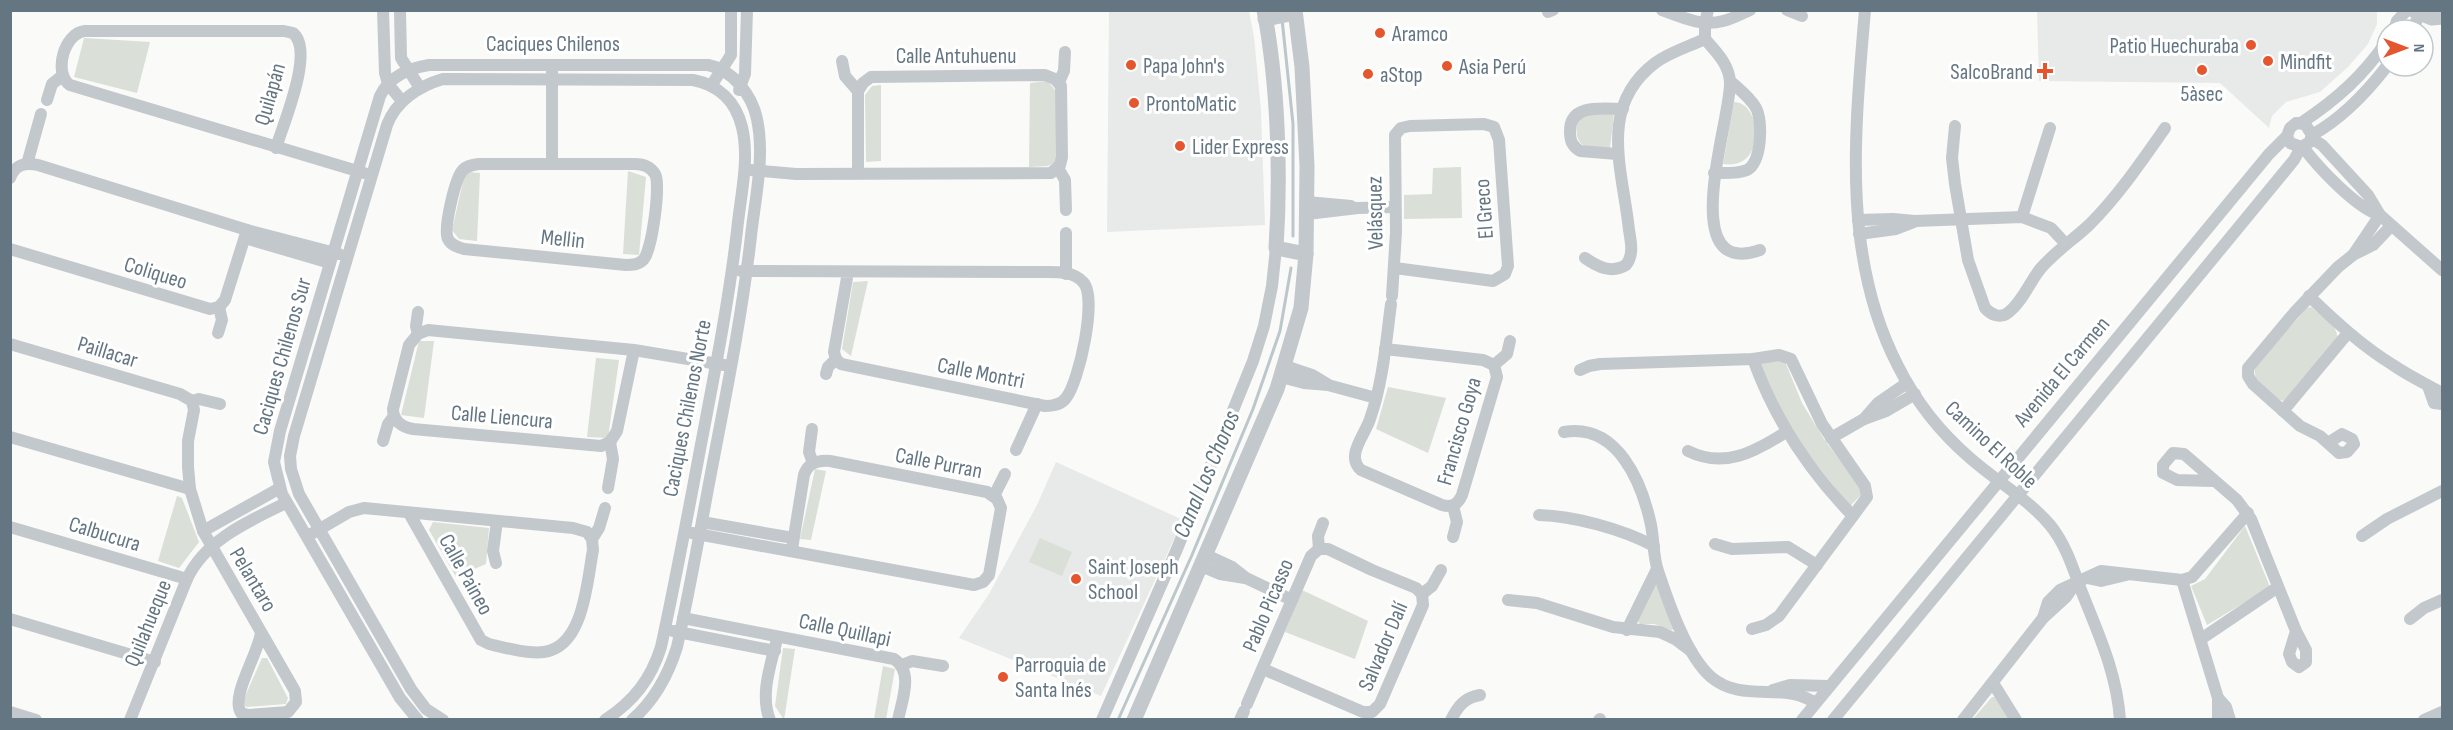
<svg xmlns="http://www.w3.org/2000/svg" width="2453" height="730" font-family="'Sofia Sans Condensed',sans-serif">
  <style>
    .built { fill: #e8e9e9 }
    .green { fill: #dadfd7 }
    .lines { fill: none; stroke-linecap: round; stroke-linejoin: round }
    .stream { stroke: #bbc7cb; stroke-width: 3 }
    .minor { stroke: #c3c8cc; stroke-width: 12 }
    .tertiary { stroke: #c3c8cc; stroke-width: 15 }
    .poi-dot { fill: #e4572e; stroke: #fff; stroke-width: 2 }
    .labels { text-anchor: middle; stroke-width: 6; stroke-linejoin: round; paint-order: stroke }
    .poi-label { font-size: 22px; fill: #657683; stroke: #fff; text-anchor: start }
    .street-label { font-size: 22px; fill: #657683; stroke: #fff }
    .water-label { font-size: 24px; font-style: italic; fill: #60757c; stroke: #fff }
  </style>
  <rect width="100%" height="100%" fill="#fafaf8"/>
  <g class="built">
    <path d="M2375,10l2,3v11l-9,20 -20,23 -28,25 -34,10 -14,14 -3,12 -49,-45 -181,-2 -2,-70z"/>
    <path d="M1109,11h140l5,26 7,73 4,115 -158,7z"/>
    <path d="M1056,462l127,58 -82,176 -142,-58 30,-44 48,-89z"/>
  </g>
  <g class="green">
    <path d="M84,38l66,4 -13,51 -63,-16z"/>
    <path d="M1048,81l10,13 -1,67 -9,5 -19,1 1,-84z"/>
    <path d="M881,85v76l-15,1 -1,-67 7,-9z"/>
    <path d="M1734,102c28,0 33,69 -11,62z"/>
    <path d="M1588,113l26,1 -4,34c-25,0 -36,1 -33,-28z"/>
    <path d="M1461,167l1,51 -58,1v-24l28,-1 1,-26z"/>
    <path d="M628,171l18,6 -7,78 -16,-1z"/>
    <path d="M468,172l12,1 -3,68 -18,-2 -7,-9 12,-53z"/>
    <path d="M868,281l-17,75 -9,-7 11,-67z"/>
    <path d="M2311,307l23,19 4,11 -54,64c-14,-2 -33,-21 -29,-35l52,-58z"/>
    <path d="M419,341h15l-10,77 -23,-3z"/>
    <path d="M596,358l23,2 -11,78 -21,-1z"/>
    <path d="M1784,359l18,44 22,36 40,53 -14,14 -57,-71 -35,-72z"/>
    <path d="M1388,387l58,11 -18,55 -52,-24z"/>
    <path d="M815,469l11,2 -15,69 -11,-1z"/>
    <path d="M177,496l5,2 17,44 -20,26 -21,-7z"/>
    <path d="M433,522l56,6 -3,36 -30,13 -27,-47z"/>
    <path d="M2245,526l25,61 -63,38 -16,-39 14,-7z"/>
    <path d="M1040,538l32,14 -10,24 -33,-14z"/>
    <path d="M1656,580l19,49 -4,1 -17,-6h-14l-3,-4z"/>
    <path d="M1302,590l66,31 -13,38 -70,-27z"/>
    <path d="M783,648l12,1 -11,71 -9,-14z"/>
    <path d="M262,658h5l21,40 -2,6 -40,3 -3,-6z"/>
    <path d="M883,666l12,3 -9,50h-12z"/>
    <path d="M1992,697h3l14,22 -37,1z"/>
  </g>
  <g class="lines">
    <g class="stream">
      <path d="M1282,19l11,105v112"/>
      <path d="M1118,720l74,-165 61,-146 27,-78 11,-63"/>
    </g>
    <g class="minor">
      <path d="M383,10l2,63 3,11 14,17"/>
      <path d="M400,10l1,48 19,30"/>
      <path d="M1662,10c19,7 40,17 61,11 9,-2 18,-7 27,-11"/>
      <path d="M1708,10l-3,13v16c11,13 24,25 25,43 2,34 -56,198 30,168"/>
      <path d="M1787,10l15,6"/>
      <path d="M1865,10c-10,119 -24,246 33,356 17,34 43,67 72,92 26,23 58,41 80,67 15,18 23,43 31,65 17,43 36,83 39,130"/>
      <path d="M1548,12l5,-2"/>
      <path d="M2394,30l3,-9 10,-11"/>
      <path d="M2411,30l9,-15"/>
      <path d="M842,61l3,15 13,15"/>
      <path d="M1059,82l5,-11 1,-19"/>
      <path d="M711,86l20,-31v-45"/>
      <path d="M739,90l6,-16 2,-64"/>
      <path d="M47,100l5,-16 10,-8"/>
      <path d="M2301,123c35,-23 62,-47 86,-82"/>
      <path d="M1955,126l-3,32 3,26 13,76 17,48c6,7 16,11 24,4 14,-11 21,-31 32,-44 15,-17 32,-28 48,-43 29,-29 53,-64 76,-97"/>
      <path d="M2312,135c29,-16 55,-43 75,-69"/>
      <path d="M2311,138l11,7 46,50 12,20 62,55"/>
      <path d="M2303,147c14,19 54,62 77,68"/>
      <path d="M276,148c7,-24 39,-97 17,-115l-9,-2h-199c-21,2 -32,42 -15,54l294,88"/>
      <path d="M1617,154l-37,-3c-8,-5 -10,-10 -10,-20 0,-28 34,-22 53,-22"/>
      <path d="M27,164l14,-50"/>
      <path d="M479,164h156c8,0 15,2 20,10 6,10 -3,78 -12,86 -5,5 -11,5 -17,5l-162,-16c-7,-2 -13,-4 -16,-10 -5,-10 7,-59 14,-68 4,-5 10,-6 17,-7z"/>
      <path d="M552,164v-92"/>
      <path d="M1058,168l7,12 1,30"/>
      <path d="M750,170l46,4 255,-1 9,-8 2,-8 -1,-71 -6,-7 -10,-4 -174,2 -8,6 -5,8v82"/>
      <path d="M1714,173c10,0 24,1 33,-3 15,-8 16,-49 9,-62 -6,-11 -17,-19 -26,-27"/>
      <path d="M10,178c5,-13 14,-16 28,-13l209,65 92,24"/>
      <path d="M1307,202l44,4"/>
      <path d="M1307,214l51,-6 37,-1"/>
      <path d="M2022,217l28,-89"/>
      <path d="M1858,220l35,-1 22,2 107,-4 29,11 14,15"/>
      <path d="M1859,234l37,-5 18,-7"/>
      <path d="M245,238l85,25"/>
      <path d="M10,249l200,60 9,-2 6,-7 22,-70"/>
      <path d="M2353,255l27,-40"/>
      <path d="M1585,258c13,9 27,16 41,7 8,-10 5,-23 3,-35 -6,-59 -32,-123 26,-167 15,-11 33,-16 50,-24"/>
      <path d="M741,271l302,1c13,0 30,-1 40,10 15,15 -4,100 -17,116 -5,7 -13,8 -21,8l-204,-42 -5,-5 -2,-7 14,-80"/>
      <path d="M1066,274v-41"/>
      <path d="M1392,296l4,-64 -1,-97 6,-7 9,-2 74,-2 10,3 5,13 9,126 -3,8 -12,7 -98,-13"/>
      <path d="M2309,296c26,25 53,50 84,69 16,11 33,19 49,28"/>
      <path d="M1391,304c-5,38 -8,78 -21,115 -5,16 -25,37 -9,51l81,35c10,3 16,-1 20,-10l35,-118 -3,-12"/>
      <path d="M418,312l-2,14 2,8"/>
      <path d="M218,333l4,-13 -3,-13"/>
      <path d="M10,344l170,50 12,7 2,9 -6,31v26l2,22 13,42 92,160 1,11 -8,10 -40,3 -7,-2c-11,-17 18,-60 20,-81"/>
      <path d="M1385,349l98,11 11,5"/>
      <path d="M634,350l-17,81 -7,11 -9,4 -188,-17c-11,-2 -20,-8 -20,-20l16,-64 9,-11 10,-4 206,20 90,15"/>
      <path d="M1753,359c22,61 55,111 100,157"/>
      <path d="M1494,365l13,-11 3,-13"/>
      <path d="M1285,366l27,9 15,9"/>
      <path d="M1580,370l9,-4 11,-2 153,-5 26,-4 12,4 31,65 43,62 2,11 -88,119 -13,9 -14,4"/>
      <path d="M826,374l2,-7 8,-8"/>
      <path d="M1281,377l23,6 24,2 48,13"/>
      <path d="M2428,386l6,17 8,1"/>
      <path d="M192,401l7,-2 21,5"/>
      <path d="M2283,411l65,-78"/>
      <path d="M1864,419l14,-16 29,-20"/>
      <path d="M812,429l-3,23 4,11"/>
      <path d="M1564,432c54,-9 78,51 87,93 3,15 2,31 7,46 10,30 28,84 53,106 32,27 72,4 104,26"/>
      <path d="M10,437l180,52"/>
      <path d="M1831,438l33,-19 22,-8 29,-17"/>
      <path d="M383,441l5,-17 6,-8"/>
      <path d="M2328,443l14,-9 10,5 2,5 -7,8 -8,1 -19,-17 -20,-10 -47,-42 -5,-8v-8l46,-55 44,-46 15,-12 20,-10 18,-19"/>
      <path d="M1016,450l21,-46"/>
      <path d="M1688,451c36,18 67,1 98,-19"/>
      <path d="M2213,481l-36,-1 -14,-7v-8l10,-12 11,1 53,46 14,19 45,112 10,19v12l-7,5 -7,-5 -3,-8 7,-23"/>
      <path d="M608,488l5,-29 -3,-17"/>
      <path d="M994,496l11,-22"/>
      <path d="M1539,515c35,1 83,14 115,31"/>
      <path d="M702,522l91,16"/>
      <path d="M10,527l177,52"/>
      <path d="M203,531l77,-43"/>
      <path d="M313,533l36,-21 15,-4 209,20 14,4 5,7 1,11c-6,31 -9,97 -49,102 -17,2 -38,-4 -55,-8l-8,-4 -72,-127"/>
      <path d="M692,533l282,52 9,-3 6,-7 12,-67 -4,-9 -10,-7 -157,-31c-13,-1 -22,2 -26,14l-12,74"/>
      <path d="M2362,536l25,-17 55,-28"/>
      <path d="M1453,537l4,-15 -4,-16"/>
      <path d="M592,539l7,-11 6,-20"/>
      <path d="M1715,544l17,5 56,-2 29,18"/>
      <path d="M1319,549l-1,-13 5,-13"/>
      <path d="M1206,555l26,12 14,11 46,22"/>
      <path d="M496,563l-3,-12 4,-30"/>
      <path d="M1201,566l19,8 25,4"/>
      <path d="M2087,578l14,3 25,-6"/>
      <path d="M2182,580l36,118 8,9 4,13"/>
      <path d="M1422,594l10,-8 9,-16"/>
      <path d="M1508,600l29,3 76,24 47,5 15,7 16,12"/>
      <path d="M683,618l211,41c20,13 8,41 4,61"/>
      <path d="M2043,618l5,-16 12,-12 41,-19 81,9 10,-3 56,-64"/>
      <path d="M10,619l145,43"/>
      <path d="M2410,619l14,-11 18,-8"/>
      <path d="M1627,630l30,-61"/>
      <path d="M673,631l102,20"/>
      <path d="M2201,639l77,-52"/>
      <path d="M902,665l10,-4 31,5"/>
      <path d="M1263,669l100,43h9l8,-8 43,-99 -1,-11 -6,-6 -44,-18 -44,-21h-9"/>
      <path d="M1993,683l23,37"/>
      <path d="M1773,690l17,-5 39,1"/>
      <path d="M1247,704l64,-148 8,-7"/>
      <path d="M10,712l26,8"/>
      <path d="M130,720l57,-141c18,-39 62,-58 99,-76"/>
      <path d="M418,720l-18,-22 -118,-204 -8,-32 6,-31 100,-335c9,-19 29,-28 49,-31h279c25,5 44,30 49,54 8,38 -2,80 -6,117 -9,80 -25,158 -40,237 -11,58 -21,116 -34,174 -9,29 -22,53 -45,73"/>
      <path d="M443,720l-17,-11 -15,-20 -112,-195 -8,-25 -1,-13 4,-20 93,-311c9,-24 32,-39 56,-46l250,1c26,5 43,22 49,47 8,33 -2,71 -5,104 -9,76 -24,150 -38,224 -12,64 -24,128 -38,192 -10,32 -27,54 -56,73"/>
      <path d="M770,720c-10,-24 0,-53 6,-77"/>
      <path d="M1102,720l75,-171 76,-188 11,-35 8,-40 4,-38"/>
      <path d="M1240,720l4,-9"/>
      <path d="M1451,720c7,-14 13,-22 29,-25"/>
      <path d="M1599,720l1,-1"/>
      <path d="M1802,720l467,-566 18,-18 3,-8 6,-5 9,1 7,11 -2,7 -9,5 -11,-4 -3,-7"/>
      <path d="M1833,720l461,-560 7,-13"/>
      <path d="M1963,720l80,-102 23,-21 11,-16"/>
      <path d="M2218,720v-22"/>
      <path d="M2424,720l18,-8"/>
    </g>
    <g class="tertiary">
      <path d="M1264,10c14,73 17,165 12,238l30,6"/>
      <path d="M2413,10l19,8 10,-1"/>
      <path d="M1265,19l30,-6"/>
      <path d="M1134,720l143,-331 24,-81 5,-54 1,-88 -5,-99 -7,-57"/>
    </g>
  </g>
  <g class="poi-dot">
    <circle cx="1380" cy="33" r="6"/>
    <circle cx="2251" cy="45" r="6"/>
    <circle cx="2268" cy="61" r="6"/>
    <circle cx="1131" cy="65" r="6"/>
    <circle cx="1447" cy="66" r="6"/>
    <circle cx="2202" cy="70" r="6"/>
    <path d="M2042 62h6v6h6v6h-6v6h-6v-6h-6v-6h6z"/>
    <circle cx="1368" cy="74" r="6"/>
    <circle cx="1134" cy="103" r="6"/>
    <circle cx="1180" cy="146" r="6"/>
    <circle cx="1076" cy="579" r="6"/>
    <circle cx="1003" cy="677" r="6"/>
  </g>
  <g class="labels">
    <g class="poi-label">
      <text x="1392" y="41">Aramco</text>
      <text x="2239" y="53" text-anchor="end">Patio Huechuraba</text>
      <text x="2280" y="69">Mindfit</text>
      <text x="1143" y="73">Papa John's</text>
      <text x="1459" y="74">Asia Perú</text>
      <text x="2033" y="79" text-anchor="end">SalcoBrand</text>
      <text x="1380" y="82">aStop</text>
      <text x="2202" y="101" text-anchor="middle">5àsec</text>
      <text x="1146" y="111">ProntoMatic</text>
      <text x="1192" y="154">Lider Express</text>
      <text x="1088" y="574">Saint Joseph<tspan x="1088" dy="25">School</tspan></text>
      <text x="1015" y="672">Parroquia de<tspan x="1015" dy="25">Santa Inés</tspan></text>
    </g>
    <g class="street-label">
      <text x="553" y="51">Caciques Chilenos</text>
      <text x="956" y="63">Calle Antuhuenu</text>
      <text transform="translate(269 94) rotate(-74)" y="8">Quilapán</text>
      <text transform="translate(1483 209) rotate(-94)" y="8">El Greco</text>
      <text transform="translate(1374 213) rotate(-91)" y="8">Velásquez</text>
      <text transform="translate(563 238) rotate(6)" y="8">Mellin</text>
      <text transform="translate(156 272) rotate(17)" y="8">Coliqueo</text>
      <text transform="translate(108 351) rotate(17)" y="8">Paillacar</text>
      <text transform="translate(281 356) rotate(-74)" y="8">Caciques Chilenos Sur</text>
      <text transform="translate(2061 371) rotate(-50)" y="8">Avenida El Carmen</text>
      <text transform="translate(981 372) rotate(11)" y="8">Calle Montri</text>
      <text transform="translate(686 408) rotate(-79)" y="8">Caciques Chilenos Norte</text>
      <text transform="translate(502 416) rotate(5)" y="8">Calle Liencura</text>
      <text transform="translate(1458 431) rotate(-74)" y="8">Francisco Goya</text>
      <text transform="translate(1992 444) rotate(43)" y="8">Camino El Roble</text>
      <text transform="translate(939 462) rotate(11)" y="8">Calle Purran</text>
      <text transform="translate(105 533) rotate(17)" y="8">Calbucura</text>
      <text transform="translate(467 574) rotate(61)" y="8">Calle Paineo</text>
      <text transform="translate(254 579) rotate(59)" y="8">Pelantaro</text>
      <text transform="translate(1267 605) rotate(-67)" y="8">Pablo Picasso</text>
      <text transform="translate(147 623) rotate(-68)" y="8">Quilahueque</text>
      <text transform="translate(845 629) rotate(12)" y="8">Calle Quillapi</text>
      <text transform="translate(1382 646) rotate(-67)" y="8">Salvador Dalí</text>
    </g>
    <g class="water-label">
      <text transform="translate(1206 474) rotate(-67)" y="8">Canal Los Choros</text>
    </g>
  </g>
  <rect width="2453" height="730" fill="none" stroke="#657683" stroke-width="24"/>
  <g transform="translate(2405 48) rotate(90)"><circle r="28" fill="#ffffff" stroke="#c1c8cd" stroke-width="1.5"/>
  <path d="M0-4.5L10 22L0 15L-10 22Z" fill="#e4572e"/>
  <text y="-9" font-size="16" font-weight="bold" text-anchor="middle" fill="#657683">N</text>
  </g>
</svg>
